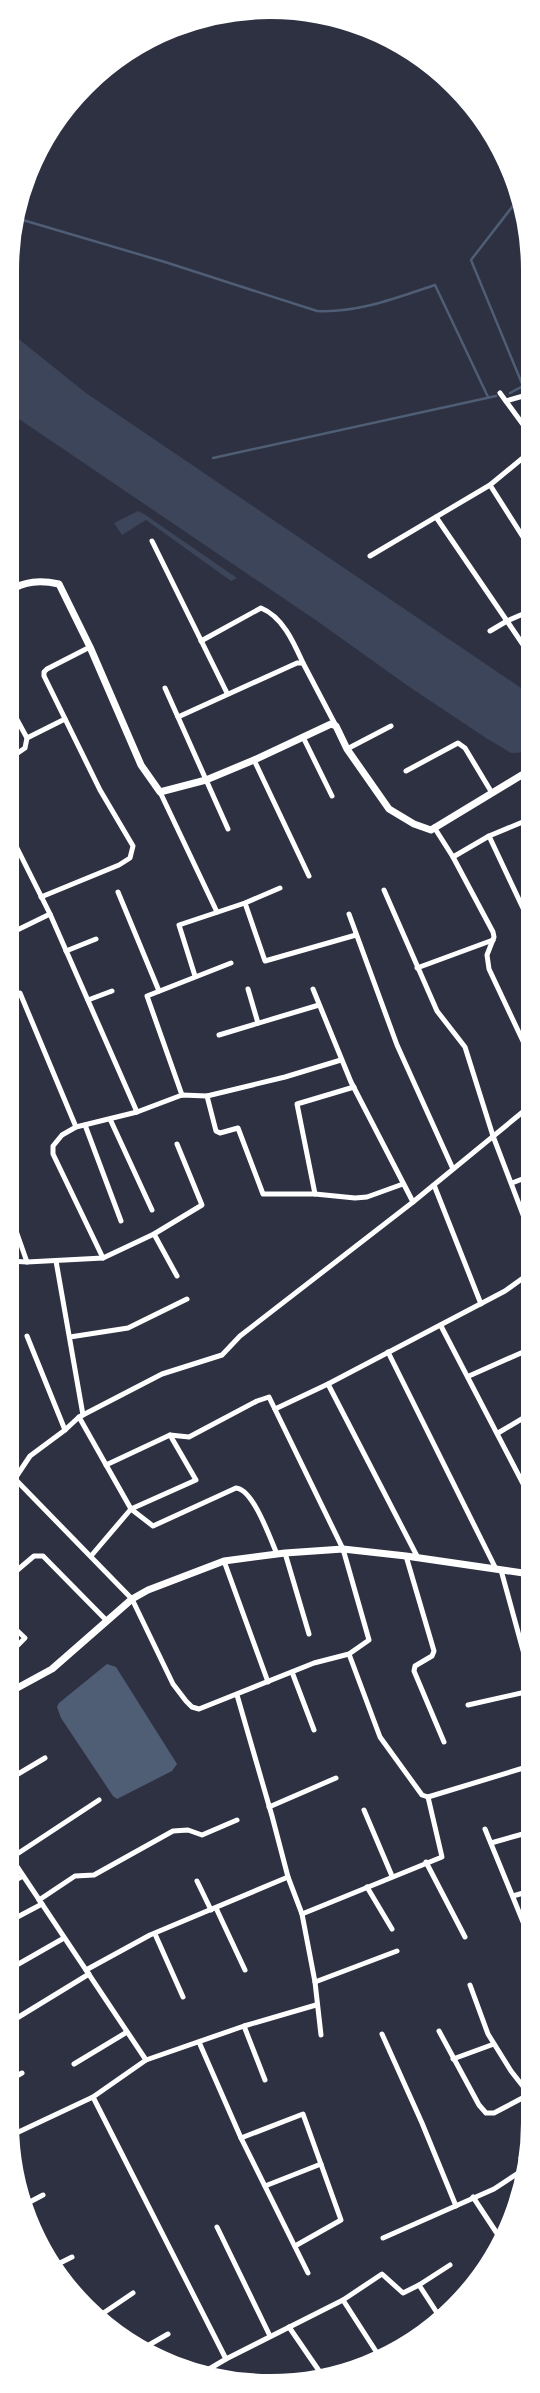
<svg xmlns="http://www.w3.org/2000/svg" width="540" height="2393" font-family="'Titillium Web',sans-serif">
  <style>
    .green { fill: #3c4559 }
    .water { fill: #4f5d75 }
    .lines { fill: none; stroke-linecap: round; stroke-linejoin: round }
    .stream { stroke: #4f5d75; stroke-width: 2.5 }
    .minor { stroke: #fff; stroke-width: 5 }
    .tertiary { stroke: #fff; stroke-width: 7 }
    .rim { fill: none; stroke: #fff; stroke-width: 6 }
  </style>
  <rect width="100%" height="100%" fill="#2d3142"/>
  <g class="green">
    <path d="M10,332l76,61 444,301v58l-19,1 -25,-15 -78,-52 -91,-65 -307,-208z"/>
    <path d="M138,511l6,3 93,64 -6,3 -85,-61 -24,15 -8,-12z"/>
  </g>
  <path class="water" d="M107,1664l9,3 61,97 -5,7 -55,28 -4,-3 -52,-78 -4,-11 2,-4z"/>
  <g class="lines">
    <g class="stream">
      <path d="M16,218l149,44 152,49c41,2 79,-13 118,-26l53,112"/>
      <path d="M510,393l13,-7 -52,-126 48,-62"/>
      <path d="M213,458l283,-62"/>
    </g>
    <g class="minor">
      <path d="M500,393l30,41"/>
      <path d="M506,401l24,-7"/>
      <path d="M490,485l40,63"/>
      <path d="M436,517l71,104 23,-10"/>
      <path d="M152,541l75,152"/>
      <path d="M370,556l120,-71 40,-33"/>
      <path d="M490,631l17,-10 23,34"/>
      <path d="M201,641l60,-33c22,9 33,35 42,55"/>
      <path d="M165,688l63,141"/>
      <path d="M9,705l18,33 38,-19"/>
      <path d="M178,717l119,-54h6l33,63"/>
      <path d="M303,737l29,59"/>
      <path d="M347,749l44,-23"/>
      <path d="M9,759l16,-11 2,-10"/>
      <path d="M254,760l55,116"/>
      <path d="M406,771l52,-28 7,5 27,45"/>
      <path d="M160,792l57,120"/>
      <path d="M434,827l19,30 40,75 1,5 -7,18 2,14 41,87"/>
      <path d="M9,832l41,82 87,198"/>
      <path d="M489,836l41,87"/>
      <path d="M453,857l36,-21 41,-17"/>
      <path d="M384,890l53,121 28,36 28,89 37,97"/>
      <path d="M118,892l41,99"/>
      <path d="M41,897l78,-32 11,-7 3,-12 -33,-56 -56,-114v-4l3,-3 43,-22"/>
      <path d="M245,903l20,58 91,-26"/>
      <path d="M349,914l48,131 56,124"/>
      <path d="M9,934l41,-20"/>
      <path d="M66,951l30,-12"/>
      <path d="M417,968l76,-28"/>
      <path d="M195,976l-16,-51 66,-22 35,-15"/>
      <path d="M248,989l10,34"/>
      <path d="M313,989l38,93 62,120"/>
      <path d="M20,993l56,134"/>
      <path d="M88,1000l24,-9"/>
      <path d="M219,1035l100,-30"/>
      <path d="M182,1095l-35,-99 84,-33"/>
      <path d="M207,1096l9,35 4,2 18,-5 25,66h52l40,4 12,-1 36,-13"/>
      <path d="M110,1119l42,91"/>
      <path d="M85,1125l36,96"/>
      <path d="M512,1183l18,-7"/>
      <path d="M434,1185l47,119"/>
      <path d="M315,1194l-18,-90 57,-17"/>
      <path d="M9,1211l18,51"/>
      <path d="M154,1234l23,42"/>
      <path d="M103,1258l-50,-104v-8l9,-11 14,-8 61,-15 45,-17 25,1 78,-19 56,-17"/>
      <path d="M9,1261l18,1 76,-4 51,-24 48,-29 -25,-61"/>
      <path d="M56,1261l27,154"/>
      <path d="M441,1326l89,171"/>
      <path d="M27,1336l38,94"/>
      <path d="M70,1337l58,-9 59,-29"/>
      <path d="M388,1352l108,217"/>
      <path d="M469,1376l61,-27"/>
      <path d="M328,1384l90,174"/>
      <path d="M275,1409l53,-25 177,-93 25,-18"/>
      <path d="M79,1417l52,92 22,17 83,-38c17,1 34,50 41,66"/>
      <path d="M498,1433l32,-19"/>
      <path d="M8,1479l8,1 116,119 41,85 13,17 6,6 7,2 115,-46 35,-9 20,-14 -26,-91 -74,-152 -12,4 -68,36 -19,-2 -64,30"/>
      <path d="M8,1489l22,-33 35,-26 14,-13 83,-43 60,-19 18,-19 173,-134 117,-96"/>
      <path d="M285,1553l24,81"/>
      <path d="M91,1556l40,-47 65,-29 -26,-45"/>
      <path d="M406,1556l28,95 -2,5 -17,10 -1,5 30,71"/>
      <path d="M224,1561l44,121"/>
      <path d="M501,1570l29,106"/>
      <path d="M8,1578l26,-22h9l64,65"/>
      <path d="M349,1654l31,83 42,58 6,2 102,-31"/>
      <path d="M8,1655l17,-17 -17,-16"/>
      <path d="M292,1672l22,58"/>
      <path d="M237,1695l35,121 16,61 14,37 13,68 6,53"/>
      <path d="M468,1705l62,-14"/>
      <path d="M8,1780l37,-22"/>
      <path d="M269,1807l67,-29"/>
      <path d="M364,1810l28,66"/>
      <path d="M485,1829l45,110"/>
      <path d="M491,1843l39,-11"/>
      <path d="M8,1853l138,207"/>
      <path d="M11,1858l88,-58"/>
      <path d="M426,1862l39,75"/>
      <path d="M197,1881l14,29"/>
      <path d="M8,1884l15,-8"/>
      <path d="M367,1887l25,42"/>
      <path d="M513,1896l17,-5"/>
      <path d="M39,1900l36,-24 19,-1 79,-44 15,-1 14,5 35,-15"/>
      <path d="M216,1908l29,62"/>
      <path d="M302,1914l140,-57 -14,-60"/>
      <path d="M8,1922l34,-18"/>
      <path d="M155,1934l28,63"/>
      <path d="M8,1970l56,-32"/>
      <path d="M86,1970l64,-35 138,-58"/>
      <path d="M315,1982l82,-31"/>
      <path d="M470,1985l18,49 23,37 18,23"/>
      <path d="M17,2018l72,-44"/>
      <path d="M244,2026l21,54"/>
      <path d="M439,2031l40,74 7,8h8l36,-19"/>
      <path d="M382,2034l40,89 34,83"/>
      <path d="M199,2042l42,96 67,135"/>
      <path d="M453,2059l41,-15"/>
      <path d="M74,2064l53,-32"/>
      <path d="M8,2081l14,-8"/>
      <path d="M93,2097l133,262 117,-59 39,-26 21,19 16,-8 31,-20"/>
      <path d="M10,2136l83,-39 53,-37 98,-34 72,-21"/>
      <path d="M241,2138l62,-24 38,106 -46,26"/>
      <path d="M527,2168l-6,-10 9,-5"/>
      <path d="M265,2186l56,-22"/>
      <path d="M473,2197l29,44"/>
      <path d="M24,2205l19,-10"/>
      <path d="M217,2227l53,109"/>
      <path d="M383,2238l111,-49 32,-21"/>
      <path d="M54,2266l18,-9"/>
      <path d="M419,2285l22,34"/>
      <path d="M343,2300l36,56"/>
      <path d="M99,2316l34,-23"/>
      <path d="M289,2327l35,51"/>
      <path d="M142,2349l26,-15"/>
      <path d="M204,2372l22,-13"/>
    </g>
    <g class="tertiary">
      <path d="M9,591c16,-10 31,-11 50,-7l31,63 51,118 19,27 46,-12 48,-20 77,-36 5,2 11,23 42,60 25,15 17,6 99,-60"/>
      <path d="M8,1693l44,-24 80,-70 16,-9 76,-29 61,-8 58,-4 63,7 124,18"/>
    </g>
  </g>
  <path d="M0 0H540V2393H0ZM270 16H270A254 254 0 0 1 524 270V2123A254 254 0 0 1 270 2377H270A254 254 0 0 1 16 2123V270A254 254 0 0 1 270 16Z" fill="#fff" fill-rule="evenodd"/>
  <path class="rim" d="M270 16H270A254 254 0 0 1 524 270V2123A254 254 0 0 1 270 2377H270A254 254 0 0 1 16 2123V270A254 254 0 0 1 270 16Z"/>
</svg>
